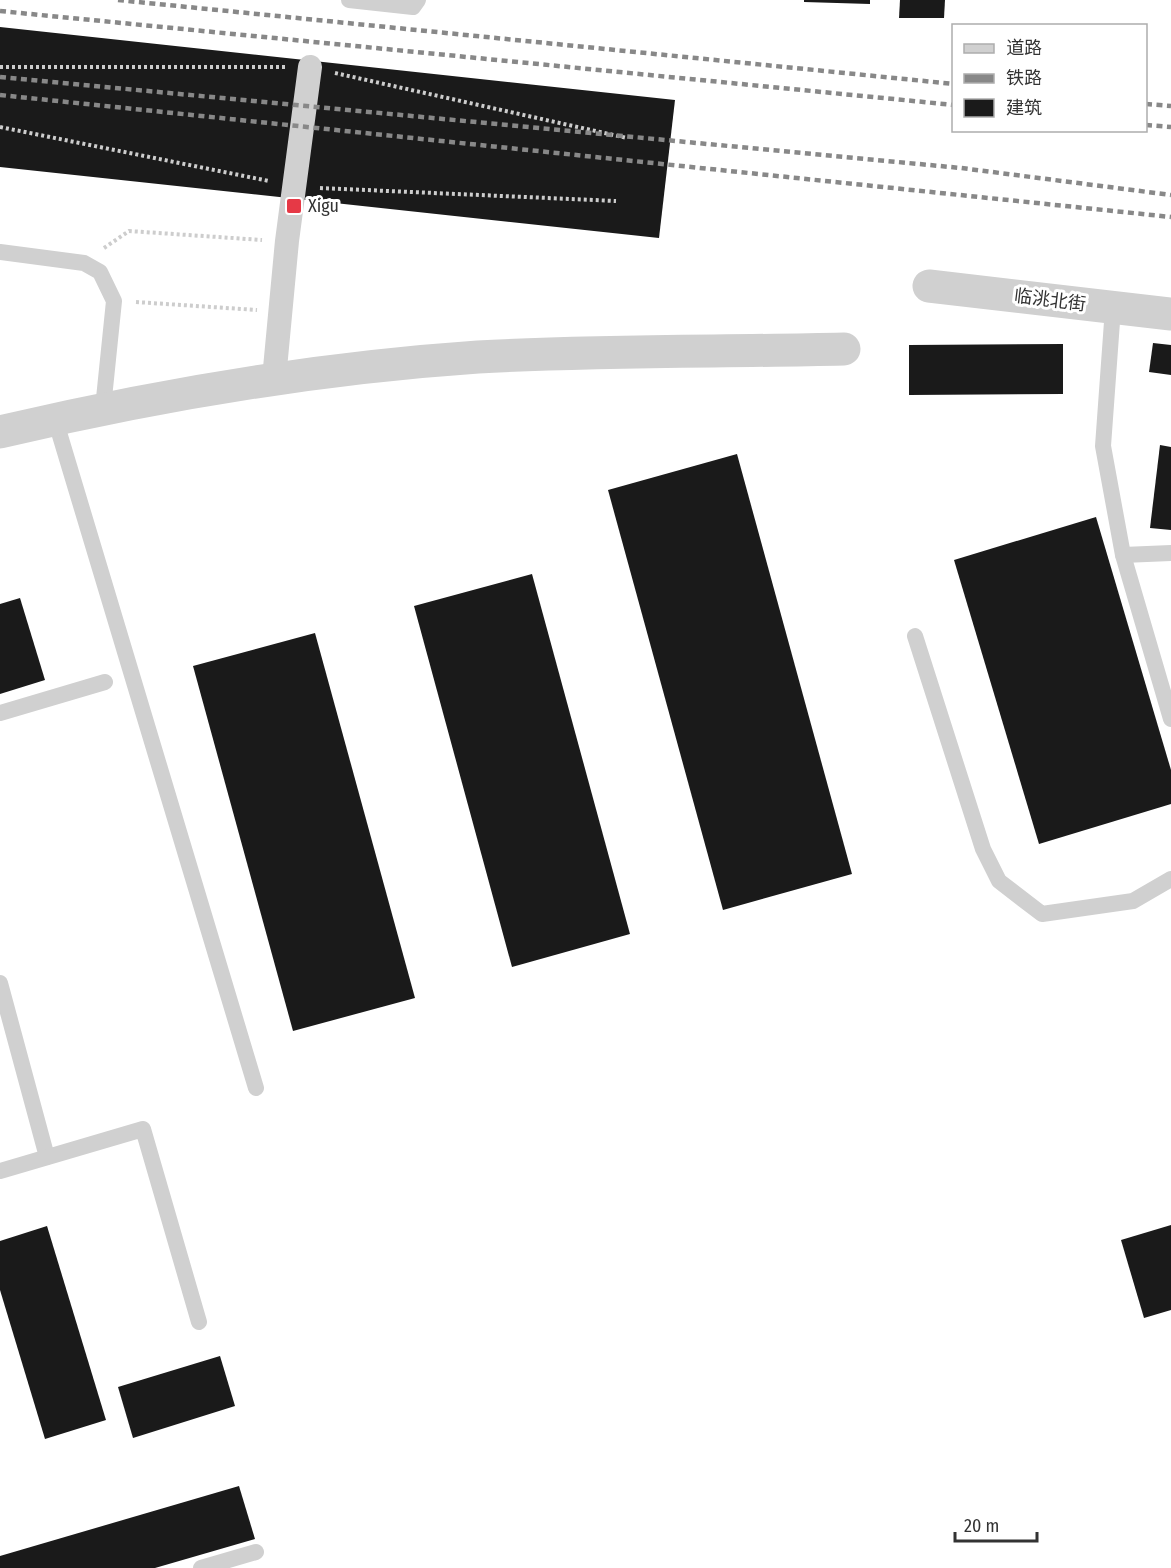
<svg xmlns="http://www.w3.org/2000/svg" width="1171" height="1568" font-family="'Fira Sans Condensed','Noto Sans SC',sans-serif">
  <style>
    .building { fill: #1a1a1a }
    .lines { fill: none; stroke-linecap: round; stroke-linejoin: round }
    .path { stroke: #cdcdcd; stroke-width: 4; stroke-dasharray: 3 3; stroke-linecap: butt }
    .service { stroke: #d0d0d0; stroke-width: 16 }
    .pedestrian { stroke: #d0d0d0; stroke-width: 24 }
    .minor { stroke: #d0d0d0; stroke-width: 33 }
    .tertiary { stroke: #d0d0d0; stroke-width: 33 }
    .rail { stroke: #888; stroke-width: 4.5; stroke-dasharray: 6 4.5; stroke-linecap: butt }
    .poi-dot { fill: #e63946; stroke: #fff; stroke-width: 2 }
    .labels { text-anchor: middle; stroke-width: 6; stroke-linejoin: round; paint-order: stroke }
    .poi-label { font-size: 18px; fill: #333; stroke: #fff; text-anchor: start }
    .street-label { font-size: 18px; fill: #333; stroke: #fff }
  </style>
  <rect width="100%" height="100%" fill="#fff"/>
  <g class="building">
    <path d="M804,0h66v4l-66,-2z"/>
    <path d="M900,0h45l-1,18h-45z"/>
    <path d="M0,27l675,73 -16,138 -659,-71z"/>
    <path d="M1153,343l18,2v30l-22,-3z"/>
    <path d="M1063,344v50l-154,1v-50z"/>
    <path d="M1160,445l11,2v83l-21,-2z"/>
    <path d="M737,454l115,420 -129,36 -115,-420z"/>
    <path d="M1096,517l75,253v34l-132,40 -85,-284z"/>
    <path d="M532,574l98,360 -118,33 -98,-361z"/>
    <path d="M20,598l25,82 -45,14v-90z"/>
    <path d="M315,633l100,365 -122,33 -100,-365z"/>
    <path d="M1171,1225v85l-27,8 -23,-78z"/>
    <path d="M47,1226l59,194 -61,19 -45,-149v-49z"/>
    <path d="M220,1356l15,50 -102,32 -15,-51z"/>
    <path d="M239,1486l16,53 -100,29h-155v-12z"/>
  </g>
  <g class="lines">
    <g class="path">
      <path d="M0,67h286"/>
      <path d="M335,73l292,65"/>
      <path d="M0,127l269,54"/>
      <path d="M320,188l296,13"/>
      <path d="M104,248l25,-17 133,9"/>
      <path d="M136,302l121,8"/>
    </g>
    <g class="service">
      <path d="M349,0l64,7 5,-7"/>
      <path d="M0,252l84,11 16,9 14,29 -11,107"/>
      <path d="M1113,308l-10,138 20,109 48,164"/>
      <path d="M55,419l201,669"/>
      <path d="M1123,555l48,-2"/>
      <path d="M915,636l68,213 16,32 43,33 91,-13 38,-22"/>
      <path d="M0,713l105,-31"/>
      <path d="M0,983l47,174"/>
      <path d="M0,1171l143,-42 56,193"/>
      <path d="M201,1568l55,-16"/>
    </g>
    <path class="pedestrian" d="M274,379l13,-138 23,-174"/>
    <path class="minor" d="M929,286l242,28"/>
    <path class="tertiary" d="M0,432c157,-37 317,-64 478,-75 120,-7 245,-5 366,-8"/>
    <g class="rail">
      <path d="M118,0l836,84"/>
      <path d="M0,11l954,94"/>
      <path d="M0,77l961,91 210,27"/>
      <path d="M0,95l1171,122"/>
      <path d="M1146,104l25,2"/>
      <path d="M1146,125l25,2"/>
    </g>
  </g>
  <rect class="poi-dot" x="286" y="198" width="16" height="16" rx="3"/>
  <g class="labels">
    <g class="poi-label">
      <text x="308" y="212">Xigu</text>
    </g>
    <g class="street-label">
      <text transform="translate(1050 300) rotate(7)" y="6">临洮北街</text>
    </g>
  </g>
  <rect x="952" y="24" width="195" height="108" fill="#ffffff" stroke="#adadad" stroke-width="1.5"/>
  <rect x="964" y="44" width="30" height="9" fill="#d0d0d0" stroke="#adadad" stroke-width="1.5"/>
  <text x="1006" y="54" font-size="18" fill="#333333">道路</text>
  <rect x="964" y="74" width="30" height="9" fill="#888888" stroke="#adadad" stroke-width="1.5"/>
  <text x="1006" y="84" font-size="18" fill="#333333">铁路</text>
  <rect x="964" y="99" width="30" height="18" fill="#1a1a1a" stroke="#adadad" stroke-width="1.5"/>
  <text x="1006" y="114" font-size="18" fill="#333333">建筑</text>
  <path d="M955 1532v9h82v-9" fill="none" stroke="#333333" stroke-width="3"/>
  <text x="964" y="1532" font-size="18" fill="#333333" stroke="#ffffff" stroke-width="4.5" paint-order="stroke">20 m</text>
</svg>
